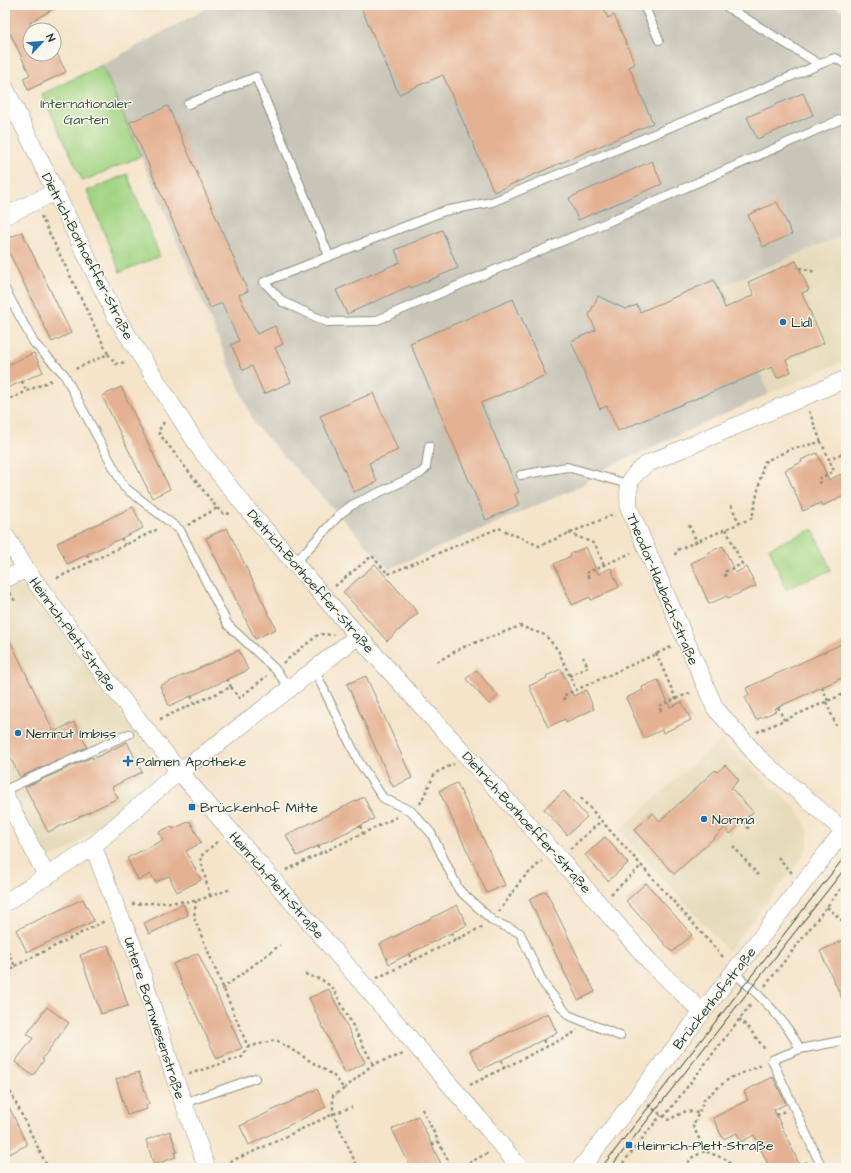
<svg xmlns="http://www.w3.org/2000/svg" width="851" height="1173" font-family="'Architects Daughter',sans-serif">
  <style>
    .built { fill: #e5daba }
    .industrial { fill: #c7c4b8 }
    .green { fill: #a1d483; stroke: #60885c }
    .building { fill: #e4b192 }
    .lines { fill: none; stroke-linecap: round; stroke-linejoin: round }
    .lane-casing { stroke: #8a907f; stroke-width: 10 }
    .street-casing { stroke: #8a907f; stroke-width: 18 }
    .path { stroke: #8a907f; stroke-width: 2.5; stroke-dasharray: 3 3; stroke-linecap: butt }
    .lane { stroke: #fff; stroke-width: 8 }
    .street { stroke: #fff; stroke-width: 17 }
    .tram { stroke: #1f3d34; stroke-width: 1 }
    .poi-dot { fill: #1f6fb2; stroke: #fbf7ec; stroke-width: 1.5 }
    .labels { text-anchor: middle; stroke-width: 3; stroke-linejoin: round; paint-order: stroke }
    .park-label { font-size: 14px; fill: #395b44; stroke: #fbf7ec }
    .street-label { font-size: 14px; fill: #1f3d34; stroke: #fbf7ec }
    .poi-label { font-size: 14px; fill: #1f3d34; stroke: #fbf7ec; text-anchor: start }
  </style>
  <rect width="100%" height="100%" fill="#fbf7ec"/>
  <filter id="ink" filterUnits="userSpaceOnUse"><feTurbulence type="fractalNoise" baseFrequency=".025" numOctaves="2"/><feDisplacementMap in="SourceGraphic" scale="8" xChannelSelector="R" yChannelSelector="G"/><feConvolveMatrix kernelMatrix="1 2 1 2 8 2 1 2 1" color-interpolation-filters="sRGB"/></filter>
  <filter id="wash" filterUnits="userSpaceOnUse"><feTurbulence type="fractalNoise" baseFrequency=".012" numOctaves="4" result="noise"/><feDisplacementMap in="SourceGraphic" scale="16" xChannelSelector="R" yChannelSelector="G"/><feGaussianBlur stdDeviation="0.9" result="paint"/><feColorMatrix in="noise" values="0 0 0 0 0 0 0 0 0 0 0 0 0 0 0 0 0 1.4 0 .05"/><feComposite in="paint" operator="in"/></filter>
  <g filter="url(#wash)">
    <rect width="100%" height="100%" fill="#f5e4ca"/>
    <g class="built">
      <path d="M846,234v126l-77,34 -45,-109z"/>
      <path d="M18,585l9,2 127,170v17l-7,13 -71,57 -16,10 -11,3 -7,-2 -37,-70v-198z"/>
      <path d="M720,740l75,67 13,22v17l-6,12 -74,93 -109,-121z"/>
    </g>
    <path class="industrial" d="M213,5h619l14,8v221l-122,51 45,109 -165,75 -25,18 -190,82 -134,-144 -153,-360z"/>
    <g class="green">
      <path d="M102,65l39,91 -58,25 -41,-87z"/>
      <path d="M127,174l33,82 -40,16 -33,-81z"/>
      <path d="M813,529l18,41 -45,19 -17,-41z"/>
    </g>
    <g id="blocks">
      <g class="building">
        <path d="M5,5h55l-30,17v32h27l9,18 -38,18 -5,-12 7,-3 -20,-42 -5,3z"/>
        <path d="M360,5h242l6,13 6,-3 21,49 -6,3 24,56 -159,69 -51,-117 -44,19z"/>
        <path d="M803,93l10,22 -56,24 -10,-22z"/>
        <path d="M168,106l80,185 -9,4 18,39 18,-8 8,18 -8,4 16,34 -27,12 -12,-28 -9,4 -12,-25 8,-4 -17,-38 -12,5 -80,-186z"/>
        <path d="M652,161l10,23 -84,36 -9,-22z"/>
        <path d="M777,202l15,32 -29,13 -15,-32z"/>
        <path d="M442,230l16,38 -47,20 -1,-2 -63,28 -11,-24 64,-28 -5,-12z"/>
        <path d="M22,232l49,101 -19,9 -47,-98v-4z"/>
        <path d="M796,261l13,29 -7,3 22,50 -38,17 5,12 -14,6 -5,-11 -154,64 -11,-25 -7,3 -29,-68 25,-11 -7,-15 9,-19 27,13 12,-4 3,7 74,-32 11,28 29,-13 -6,-13z"/>
        <path d="M513,299l33,76 -65,28 38,89 -4,2 4,11 -33,15 -76,-177z"/>
        <path d="M34,353l9,19 -38,17v-23z"/>
        <path d="M121,387l49,102 -18,9 -50,-102z"/>
        <path d="M373,393l25,57 -29,13 8,19 -23,10 -34,-76z"/>
        <path d="M817,453l12,27 12,-6 5,11v10l-24,11 -1,-3 -18,8 -18,-41 17,-8 -1,-2z"/>
        <path d="M133,507l10,21 -76,36 -10,-21z"/>
        <path d="M227,528l49,101 -21,10 -49,-101z"/>
        <path d="M723,546l12,27 12,-6 9,19 -28,12 -1,-2 -18,8 -18,-41 17,-8 -1,-2z"/>
        <path d="M586,547l12,27 13,-6 8,19 -28,13 -1,-3 -18,8 -18,-41 17,-8 -1,-2z"/>
        <path d="M375,564l43,49 -31,28 -44,-49z"/>
        <path d="M5,630l49,102 20,-10 13,25 -67,30 -15,-30z"/>
        <path d="M846,642v34l-72,33 2,2 -20,9 -11,-23 4,-2 -3,-7z"/>
        <path d="M239,650l9,20 -79,36 -9,-20z"/>
        <path d="M561,669l12,27 13,-6 8,19 -28,13 -1,-3 -17,8 -19,-41 18,-8 -1,-2z"/>
        <path d="M476,670l22,26 -9,8 -23,-25z"/>
        <path d="M366,676l46,102 -19,9 -46,-103z"/>
        <path d="M658,680l12,27 12,-5 9,18 -28,13 -1,-3 -18,8 -18,-40 17,-8 -1,-3z"/>
        <path d="M127,742l15,30 -30,15 6,11 -70,34 -23,-45 67,-30 1,2z"/>
        <path d="M725,765l14,15 -8,8 22,24 -23,22 -5,-6 -51,46 -40,-44 19,-17 7,8 55,-51 2,2z"/>
        <path d="M457,783l48,102 -18,8 -48,-102z"/>
        <path d="M564,791l23,26 -20,18 -23,-26z"/>
        <path d="M364,797l10,22 -77,37 -11,-21z"/>
        <path d="M190,821l11,22 -15,8 15,29 -24,12 -8,-16 -14,6 -4,-8 -13,6 -11,-22 36,-18 -4,-8 13,-6 1,3z"/>
        <path d="M605,837l23,26 -20,18 -23,-26z"/>
        <path d="M646,883l46,52 -20,17 -46,-51z"/>
        <path d="M546,891l49,101 -17,8 -49,-101z"/>
        <path d="M83,899l11,22 -67,31 -11,-22z"/>
        <path d="M183,904l5,11 -39,19 -5,-11z"/>
        <path d="M457,905l10,20 -78,39 -9,-20z"/>
        <path d="M846,939v68l-26,-56z"/>
        <path d="M108,945l20,61 -27,8 -21,-59z"/>
        <path d="M198,953l44,95 -25,11 -44,-95z"/>
        <path d="M329,989l36,74 -20,10 -36,-75z"/>
        <path d="M47,1007l22,16 -27,36 2,1 -11,16 -18,-14 18,-24 -6,-4z"/>
        <path d="M548,1013l9,20 -77,37 -10,-19z"/>
        <path d="M139,1072l10,32 -3,1 1,4 -20,6 -11,-36z"/>
        <path d="M773,1077l13,27 -12,6 27,58h-31l-16,-33 -13,7 -4,-9 -14,6 -10,-21 35,-18 -4,-9z"/>
        <path d="M317,1089l9,18 -77,38 -9,-19z"/>
        <path d="M5,1098l22,47 -18,9 -4,-8z"/>
        <path d="M418,1116l14,29 11,23h-32l-19,-39z"/>
        <path d="M170,1131l7,21 -3,1 2,4 -22,8 -8,-25z"/>
      </g>
    </g>
  </g>
  <g filter="url(#ink)">
    <use href="#blocks" fill-opacity="0" stroke="#8a907f" stroke-width="1"/>
    <g class="lines">
      <g class="lane-casing">
        <g id="lane">
          <path d="M340,5h1"/>
          <path d="M644,5l15,35"/>
          <path d="M724,5l95,59"/>
          <path d="M846,64l-11,-6 -343,144 -48,9 -180,71 19,20 44,20 48,-1 235,-100 236,-104"/>
          <path d="M188,104l68,-27 73,179"/>
          <path d="M5,289l29,54 30,31 60,113 56,43 48,95 47,44 15,19"/>
          <path d="M521,475l46,-8 61,17"/>
          <path d="M295,563l45,-49 12,-9 69,-32 5,-5 3,-22"/>
          <path d="M314,669l45,93 24,36 28,13 20,22 28,57 34,31 27,12 23,50 25,32 52,21"/>
          <path d="M5,790l124,-56"/>
          <path d="M734,973c25,21 51,46 66,76l46,-9"/>
          <path d="M800,1049l-28,11 50,108"/>
          <path d="M184,1103l71,-25"/>
        </g>
      </g>
      <g class="street-casing">
        <g id="street">
          <path d="M5,88l111,229 86,135 46,58 110,126 201,222 91,104 52,50"/>
          <path d="M5,216l50,-24"/>
          <path d="M5,535l21,34 88,120 65,82 309,358 32,39"/>
          <path d="M5,579l21,-10"/>
          <path d="M5,795l42,82"/>
          <path d="M844,831l-84,-72 -45,-51 -86,-200c-1,-24 -2,-31 20,-45l197,-84"/>
          <path d="M93,846l26,68 15,34 41,131 32,89"/>
          <path d="M5,903l88,-57 86,-75 24,-16 155,-119"/>
          <path d="M581,1168l265,-340"/>
        </g>
      </g>
      <g class="path">
        <path d="M41,216l67,138 -35,16"/>
        <path d="M799,268l17,4"/>
        <path d="M108,354l8,10 11,-2"/>
        <path d="M22,381l4,10"/>
        <path d="M5,401l49,-22"/>
        <path d="M809,411l12,31"/>
        <path d="M164,422l-6,10 59,76 7,6 8,-1"/>
        <path d="M820,484l-2,-5 16,-8 -5,-12"/>
        <path d="M731,505l8,18"/>
        <path d="M188,525l29,-17"/>
        <path d="M689,525l8,17"/>
        <path d="M726,529l16,35 -18,8 2,5"/>
        <path d="M569,533l26,11 9,21"/>
        <path d="M121,538l4,7"/>
        <path d="M87,555l3,7"/>
        <path d="M675,555l2,-5 75,-32 12,-56 27,-13 30,-7 8,17 17,-7"/>
        <path d="M57,578l99,-48h4"/>
        <path d="M589,578l-3,-5 45,-20"/>
        <path d="M335,586l37,-30 16,18 111,-46 40,18 76,-32"/>
        <path d="M10,593l5,8"/>
        <path d="M656,653l20,46"/>
        <path d="M437,662l24,-14 59,-22 25,9 13,15 18,40 95,-43"/>
        <path d="M283,663l36,-29 15,1"/>
        <path d="M569,676l19,-9 -5,-10"/>
        <path d="M227,679l4,8"/>
        <path d="M822,687l6,14"/>
        <path d="M191,696l4,8"/>
        <path d="M565,700l-2,-4 13,-6"/>
        <path d="M826,702l10,23"/>
        <path d="M778,707l6,13"/>
        <path d="M661,711l-2,-5 33,-14"/>
        <path d="M160,719l71,-32 8,11 28,-22"/>
        <path d="M757,732l89,-39"/>
        <path d="M581,798l143,160"/>
        <path d="M420,804l15,-31 19,-9"/>
        <path d="M743,822l7,8"/>
        <path d="M360,826l3,7"/>
        <path d="M318,846l3,7"/>
        <path d="M733,846l25,29"/>
        <path d="M570,849l31,-28"/>
        <path d="M778,857l14,16"/>
        <path d="M286,870l111,-53"/>
        <path d="M611,894l30,-28"/>
        <path d="M210,896l-10,-39 19,-17"/>
        <path d="M132,904l64,-3 35,-12"/>
        <path d="M827,907l19,17"/>
        <path d="M499,912l22,-32 21,-19"/>
        <path d="M451,933l4,8"/>
        <path d="M5,946l10,20 -10,14"/>
        <path d="M409,954l3,7"/>
        <path d="M15,966l90,-45"/>
        <path d="M305,974l17,6 11,8 40,76"/>
        <path d="M377,978l107,-52"/>
        <path d="M765,986l81,-104"/>
        <path d="M222,989l58,-44"/>
        <path d="M739,1019l10,9 17,23"/>
        <path d="M543,1040l4,7"/>
        <path d="M248,1047l28,-7 57,35 11,14 29,-25 31,-10"/>
        <path d="M501,1060l4,8"/>
        <path d="M189,1074l53,-17 6,-10 -54,-129 2,-17"/>
        <path d="M5,1081l43,87"/>
        <path d="M470,1085l102,-51 5,-4"/>
        <path d="M344,1089l-11,6v19l25,54"/>
        <path d="M648,1105l20,15 18,-9 12,2"/>
        <path d="M422,1109l30,59"/>
        <path d="M776,1115l9,-4"/>
        <path d="M664,1117l88,-114"/>
        <path d="M432,1145l6,-4"/>
        <path d="M230,1161c42,-15 80,-39 122,-54"/>
        <path d="M800,1166l7,-4"/>
        <path d="M458,1168l30,-15"/>
        <path d="M619,1168l42,-53"/>
        <path d="M685,1168l6,-10 14,-7"/>
        <path d="M735,1168l-10,-9 -20,-8 -12,-25 12,-28 25,-20 32,-13"/>
      </g>
      <use href="#lane" class="lane"/>
      <use href="#street" class="street"/>
      <g class="tram">
        <path d="M601,1168l245,-313"/>
        <path d="M610,1168l236,-301"/>
      </g>
    </g>
  </g>
  <g class="poi-dot">
    <circle cx="783" cy="322" r="4"/>
    <circle cx="18" cy="733" r="4"/>
    <path d="M126 755h4v4h4v4h-4v4h-4v-4h-4v-4h4z"/>
    <rect x="188" y="803" width="8" height="8" rx="2"/>
    <circle cx="704" cy="819" r="4"/>
    <rect x="625" y="1141" width="8" height="8" rx="2"/>
  </g>
  <g class="labels">
    <g class="park-label">
      <text x="86" y="108">Internationaler<tspan x="86" dy="16">Garten</tspan></text>
    </g>
    <g class="street-label">
      <text transform="translate(88 256) rotate(63)" y="5">Dietrich-Bonhoeffer-Straße</text>
      <text transform="translate(311 581) rotate(49)" y="5">Dietrich-Bonhoeffer-Straße</text>
      <text transform="translate(663 589) rotate(67)" y="5">Theodor-Haubach-Straße</text>
      <text transform="translate(73 634) rotate(54)" y="5">Heinrich-Plett-Straße</text>
      <text transform="translate(527 822) rotate(48)" y="5">Dietrich-Bonhoeffer-Straße</text>
      <text transform="translate(277 885) rotate(49)" y="5">Heinrich-Plett-Straße</text>
      <text transform="translate(714 998) rotate(-52)" y="5">Brückenhofstraße</text>
      <text transform="translate(155 1018) rotate(72)" y="5">Untere Bornwiesenstraße</text>
    </g>
    <g class="poi-label">
      <text x="791" y="327">Lidl</text>
      <text x="26" y="738">Nemrut Imbiss</text>
      <text x="136" y="766">Palmen Apotheke</text>
      <text x="200" y="812">Brückenhof Mitte</text>
      <text x="712" y="824">Norma</text>
      <text x="637" y="1150">Heinrich-Plett-Straße</text>
    </g>
  </g>
  <rect width="851" height="1173" fill="none" stroke="#fbf7ec" stroke-width="20"/>
  <g transform="translate(42 42) rotate(64)"><circle r="19" fill="#fbf7ec" stroke="#a3ada2"/>
  <path d="M0-3L7 15L0 10L-7 15Z" fill="#1f6fb2"/>
  <text y="-6" font-size="11" font-weight="bold" text-anchor="middle" fill="#1f3d34">N</text>
  </g>
</svg>
